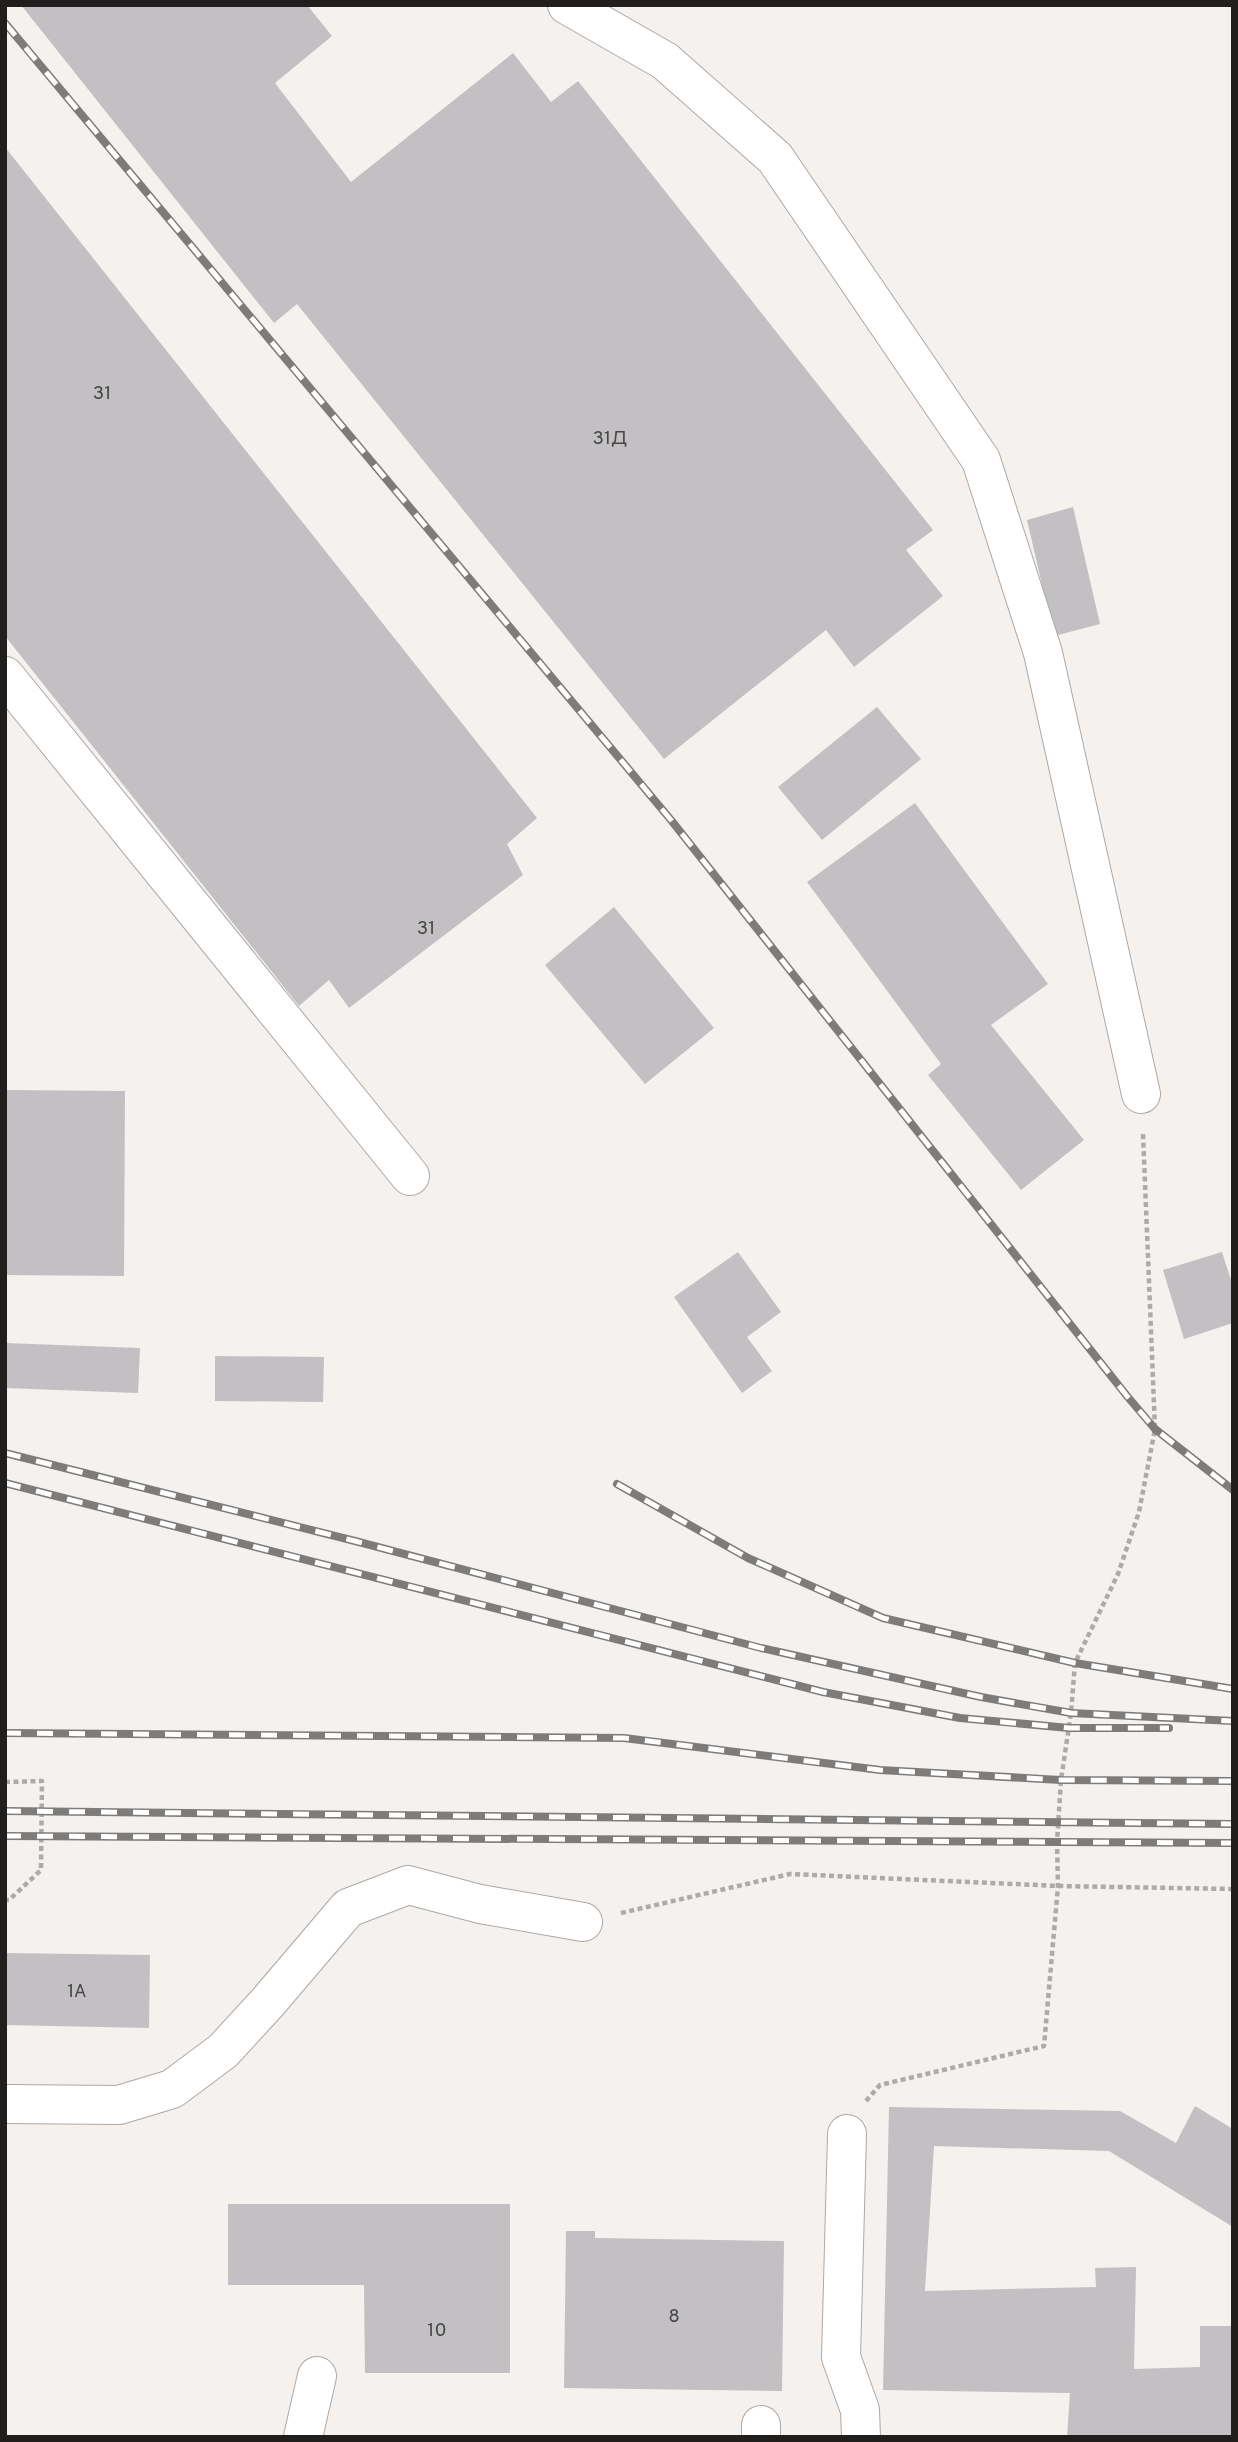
<svg xmlns="http://www.w3.org/2000/svg" width="1238" height="2442" font-family="Overpass,sans-serif">
  <style>
    .building { fill: #c2c0c3 }
    .lines { fill: none; stroke-linecap: round; stroke-linejoin: round }
    .minor-casing { stroke: #aca9a6; stroke-width: 40 }
    .path { stroke: #adaba9; stroke-width: 4.5; stroke-dasharray: 5 3.5; stroke-linecap: butt }
    .minor { stroke: #fff; stroke-width: 38 }
    .rail-casing { stroke: #7e7c7a; stroke-width: 8 }
    .rail { stroke: #fffefe; stroke-width: 5; stroke-dasharray: 16; stroke-linecap: butt }
    .labels { text-anchor: middle; stroke-width: 5; stroke-linejoin: round; paint-order: stroke }
    .number-label { font-size: 19px; fill: #484747 }
  </style>
  <rect width="100%" height="100%" fill="#f4f1ee"/>
  <g class="building">
    <path d="M21,5h286l25,31 -57,47 76,99 162,-129 38,49 27,-21 355,449 -27,20 37,46 -89,71 -28,-37 -162,129 -367,-455 -23,19z"/>
    <path d="M5,147l532,671 -30,26 16,31 -174,133 -20,-28 -30,26 -294,-370z"/>
    <path d="M1073,507l27,117 -46,12 -27,-116z"/>
    <path d="M877,707l44,52 -99,81 -44,-53z"/>
    <path d="M915,803l133,181 -57,41 93,115 -63,50 -93,-115 13,-11 -134,-182z"/>
    <path d="M614,907l100,121 -69,56 -100,-119z"/>
    <path d="M5,1090l120,1 -1,185 -119,-1z"/>
    <path d="M738,1252l43,60 -34,25 25,34 -30,22 -68,-96z"/>
    <path d="M1222,1252l11,34v37l-49,16 -21,-69z"/>
    <path d="M5,1343l135,5 -2,45 -133,-5z"/>
    <path d="M215,1356l109,1 -1,45 -108,-1z"/>
    <path d="M5,1953l145,2 -1,73 -144,-3z"/>
    <path d="M1195,2106l38,23v98l-124,-76 -175,-5 -9,145 171,-4 -1,-19 41,-1 -2,102 66,-2v-41h33v111h-166l3,-44 -187,-3 6,-283 231,4 56,32z"/>
    <path d="M228,2204h282v169h-145l-1,-88h-136z"/>
    <path d="M566,2231h29v7l189,3 -2,150 -218,-3z"/>
  </g>
  <g class="lines">
    <g class="minor-casing">
      <g id="minor">
        <path d="M567,5l98,56 110,97 206,302 62,193 98,441"/>
        <path d="M5,676l405,500"/>
        <path d="M5,2104l114,1 53,-16 51,-38 45,-49 80,-94 60,-23 72,19 103,18"/>
        <path d="M847,2134l-6,223 19,53 1,27"/>
        <path d="M303,2437l14,-61"/>
        <path d="M761,2437v-12"/>
      </g>
    </g>
    <g class="path">
      <path d="M5,1782l37,-1 -1,89 -32,30h-4"/>
      <path d="M621,1913l169,-39 268,12 175,3"/>
      <path d="M866,2101l14,-16 164,-39 14,-160 -1,-44 4,-62 10,-67 4,-50 43,-89 21,-62 16,-83 -12,-295"/>
    </g>
    <use href="#minor" class="minor"/>
    <g class="rail-casing">
      <g id="rail">
        <path d="M5,23l666,797 456,576 28,33 78,61"/>
        <path d="M5,1453l350,88 406,107 220,49 90,16 162,8"/>
        <path d="M5,1483l818,209 137,26 109,10h100"/>
        <path d="M617,1484l131,74 135,60 192,45 158,26"/>
        <path d="M5,1733l619,5 256,32 181,10 172,1"/>
        <path d="M5,1811l1228,13"/>
        <path d="M5,1836l1228,7"/>
      </g>
    </g>
    <use href="#rail" class="rail"/>
  </g>
  <g class="labels">
    <g class="number-label">
      <text x="102" y="399">31</text>
      <text x="610" y="444">31Д</text>
      <text x="426" y="934">31</text>
      <text x="77" y="1997">1А</text>
      <text x="674" y="2322">8</text>
      <text x="437" y="2336">10</text>
    </g>
  </g>
  <rect width="1238" height="2442" fill="none" stroke="#201f1e" stroke-width="14"/>
</svg>
